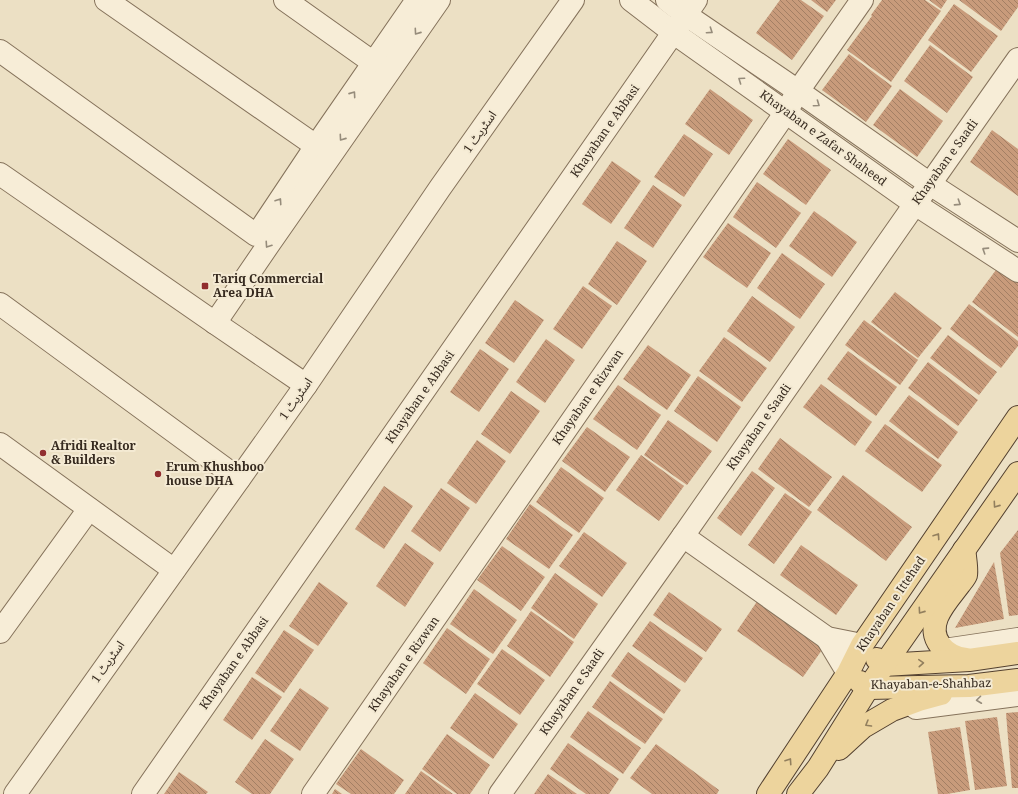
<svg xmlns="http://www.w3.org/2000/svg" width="1018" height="794" font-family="'Noto Serif','Noto Sans Arabic',serif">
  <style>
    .building { fill: url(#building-back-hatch) }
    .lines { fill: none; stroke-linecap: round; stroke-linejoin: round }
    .minor-casing { stroke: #85725b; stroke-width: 24 }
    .major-casing { stroke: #53402f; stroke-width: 24 }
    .minor { stroke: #f7edd7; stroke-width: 22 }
    .major { stroke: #edd49d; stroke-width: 22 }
    .oneway { stroke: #968c7b }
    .oneway2 { stroke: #927f5e }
    .poi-dot { fill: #912e2f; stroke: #f4ead3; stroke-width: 1.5 }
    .labels { text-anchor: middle; stroke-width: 4; stroke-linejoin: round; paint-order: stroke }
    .street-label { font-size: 12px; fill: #362a1f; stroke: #f4ead3 }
    .poi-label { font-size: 12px; font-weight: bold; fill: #362a1f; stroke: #f4ead3; text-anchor: start }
  </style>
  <defs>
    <pattern id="building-back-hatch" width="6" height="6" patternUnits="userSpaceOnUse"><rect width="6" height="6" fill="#c89b7b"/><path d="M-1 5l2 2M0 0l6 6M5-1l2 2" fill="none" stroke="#a37f64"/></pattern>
  </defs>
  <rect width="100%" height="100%" fill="#ece0c4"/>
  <g class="building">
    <path d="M780,0h21l23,16 -32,44 -36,-27z"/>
    <path d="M811,0h25l-9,12z"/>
    <path d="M882,0h43l16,11 -50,71 -44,-32 25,-34 -1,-1z"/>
    <path d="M929,0h18l-6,9z"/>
    <path d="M959,0h59v7l-17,24z"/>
    <path d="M954,4l44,32 -27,36 -43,-32z"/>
    <path d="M930,45l43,32 -26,36 -43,-32z"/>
    <path d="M849,54l43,32 -26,36 -44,-32z"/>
    <path d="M710,89l43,31 -24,35 -44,-31z"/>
    <path d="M900,89l43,32 -26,36 -44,-32z"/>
    <path d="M992,130l26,19v47l-48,-34z"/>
    <path d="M684,134l29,20 -29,43 -30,-20z"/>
    <path d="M788,139l43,31 -25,35 -43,-31z"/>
    <path d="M612,161l29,20 -30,43 -29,-20z"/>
    <path d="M757,182l44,31 -25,35 -43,-31z"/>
    <path d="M653,185l29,20 -29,43 -29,-20z"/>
    <path d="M814,211l43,31 -25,35 -43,-31z"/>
    <path d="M728,223l43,30 -24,35 -44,-31z"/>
    <path d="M617,241l30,20 -30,44 -29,-21z"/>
    <path d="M782,253l43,31 -25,35 -43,-31z"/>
    <path d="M999,266l19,14v57l-46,-35z"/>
    <path d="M583,286l29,20 -30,43 -29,-20z"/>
    <path d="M895,292l47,36 -24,30 -47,-36z"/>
    <path d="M752,296l43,31 -25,35 -43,-31z"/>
    <path d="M515,300l29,20 -30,43 -29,-20z"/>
    <path d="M969,304l49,37v5l-17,22 -51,-39z"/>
    <path d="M864,320l54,40 -18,25 -55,-40z"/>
    <path d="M948,335l49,37 -18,23 -49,-37z"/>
    <path d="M724,337l43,31 -25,34 -43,-31z"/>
    <path d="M546,339l29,21 -30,43 -29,-21z"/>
    <path d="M648,345l43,30 -24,35 -44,-31z"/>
    <path d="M480,349l29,20 -30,43 -29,-20z"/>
    <path d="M848,351l49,36 -21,29 -49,-37z"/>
    <path d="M928,362l50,38 -20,26 -50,-38z"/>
    <path d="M698,376l43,31 -24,35 -43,-31z"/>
    <path d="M821,384l51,38 -17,24 -52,-39z"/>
    <path d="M618,385l43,30 -24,35 -44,-31z"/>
    <path d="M511,391l29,20 -30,43 -29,-20z"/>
    <path d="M909,395l49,37 -20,27 -49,-38z"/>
    <path d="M668,420l44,31 -25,34 -43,-30z"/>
    <path d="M885,424l57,41 -20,27 -57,-41z"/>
    <path d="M587,427l43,30 -25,35 -43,-31z"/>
    <path d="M780,438l52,39 -23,30 -51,-38z"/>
    <path d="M477,440l29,21 -30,43 -29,-21z"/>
    <path d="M641,455l43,31 -25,35 -43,-31z"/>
    <path d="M561,467l43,31 -25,35 -43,-31z"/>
    <path d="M752,471l23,17 -34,48 -24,-18z"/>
    <path d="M843,475l69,52 -26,34 -69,-51z"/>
    <path d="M384,486l29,20 -29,43 -29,-20z"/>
    <path d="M441,488l29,20 -30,44 -29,-21z"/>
    <path d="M785,493l27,19 -38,52 -26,-19z"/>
    <path d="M530,504l43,31 -24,34 -43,-30z"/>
    <path d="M1018,530v85l-9,1 -9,-63z"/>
    <path d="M584,532l43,31 -25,34 -43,-31z"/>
    <path d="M405,543l29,20 -29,44 -29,-21z"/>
    <path d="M801,545l57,40 -22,30 -56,-40z"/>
    <path d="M502,546l43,31 -24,34 -44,-31z"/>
    <path d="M994,562l10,57 -49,9z"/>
    <path d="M555,573l43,31 -24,35 -43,-31z"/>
    <path d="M319,582l29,21 -30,43 -29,-20z"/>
    <path d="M474,589l43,31 -24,34 -43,-30z"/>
    <path d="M669,592l53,37 -16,23 -53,-37z"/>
    <path d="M758,600l66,47 -21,30 -66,-46z"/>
    <path d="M531,611l43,31 -24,35 -43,-31z"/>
    <path d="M650,621l53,37 -18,25 -53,-37z"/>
    <path d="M447,628l43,31 -24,35 -43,-31z"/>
    <path d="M284,630l30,20 -30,43 -29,-20z"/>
    <path d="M502,649l43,31 -25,35 -43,-31z"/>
    <path d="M628,652l53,38 -17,24 -53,-38z"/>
    <path d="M252,677l30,20 -30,43 -29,-20z"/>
    <path d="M610,681l53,38 -18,25 -53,-37z"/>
    <path d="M300,688l29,20 -29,43 -30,-20z"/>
    <path d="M475,693l43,31 -25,35 -43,-31z"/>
    <path d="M588,711l53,37 -18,26 -53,-37z"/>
    <path d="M1018,712v76h-6l-6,-75z"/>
    <path d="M997,717l10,69 -32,4 -10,-69z"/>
    <path d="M960,727l10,63 -23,4h-9l-10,-62z"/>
    <path d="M447,734l43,31 -20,29h-13l-35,-25z"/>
    <path d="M265,739l29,20 -24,35h-18l-17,-12z"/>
    <path d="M568,743l51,36 -10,15h-23l-36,-25z"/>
    <path d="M656,744l63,46 -2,4h-65l-22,-16z"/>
    <path d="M361,749l43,31 -10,14h-43l-15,-10z"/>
    <path d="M421,771l32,23h-48z"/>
    <path d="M179,772l29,20 -2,2h-42z"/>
    <path d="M548,774l29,20h-43z"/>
    <path d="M335,789l7,5h-10z"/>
  </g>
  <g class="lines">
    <g class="minor-casing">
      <g id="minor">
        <path d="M106,0l210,146"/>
        <path d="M285,0l100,71"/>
        <path d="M631,0l43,33 241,171 103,67"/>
        <path d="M667,0l19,15 112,76 132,93 88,57"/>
        <path d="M0,51l256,184"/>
        <path d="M0,174l215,149 91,62"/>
        <path d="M258,233l58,-87 101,-146"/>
        <path d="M0,304l239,175"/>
        <path d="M215,323l54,-79 170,-244"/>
        <path d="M0,444l174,126"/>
        <path d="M683,536l144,102 35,7"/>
        <path d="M0,632l89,-123"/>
        <path d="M827,638l21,35"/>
        <path d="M944,650l74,-11"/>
        <path d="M916,708l102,-13"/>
        <path d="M15,794l291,-409 134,-197 133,-188"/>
        <path d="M143,794l553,-794"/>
        <path d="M313,794l473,-682 12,-21 64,-91"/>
        <path d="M500,794l183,-258 232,-332 15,-20 88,-125"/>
      </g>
    </g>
    <g class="major-casing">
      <g id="major">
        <path d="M964,550c1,5 3,21 2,25 -1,3 -5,7 -7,10 -12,16 -35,39 -19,60 6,8 16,13 26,14"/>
        <path d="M877,659l7,6 85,-5 49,-7"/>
        <path d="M860,682l8,6 101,-2 49,-6"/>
        <path d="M839,749l24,-22 29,-17 27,-10 22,-6"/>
        <path d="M768,794l80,-121 14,-28 156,-228"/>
        <path d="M798,794l20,-26 50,-80 150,-215"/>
      </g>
    </g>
    <use href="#minor" class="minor"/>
    <use href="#major" class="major"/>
  </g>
  <defs><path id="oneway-chevron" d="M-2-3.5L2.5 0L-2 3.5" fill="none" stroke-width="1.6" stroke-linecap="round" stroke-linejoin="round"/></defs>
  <g class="oneway">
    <use href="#oneway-chevron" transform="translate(710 31) rotate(34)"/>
    <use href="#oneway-chevron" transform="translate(417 32) rotate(125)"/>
    <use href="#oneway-chevron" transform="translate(741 80) rotate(-145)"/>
    <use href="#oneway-chevron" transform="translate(353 94) rotate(-55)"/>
    <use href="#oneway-chevron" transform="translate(817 104) rotate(35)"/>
    <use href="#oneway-chevron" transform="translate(342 138) rotate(125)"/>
    <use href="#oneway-chevron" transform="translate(279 201) rotate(-56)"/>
    <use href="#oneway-chevron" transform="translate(958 203) rotate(33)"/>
    <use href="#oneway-chevron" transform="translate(268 245) rotate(124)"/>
    <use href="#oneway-chevron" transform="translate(985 250) rotate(-147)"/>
    <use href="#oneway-chevron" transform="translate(979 700) rotate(173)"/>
  </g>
  <g class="oneway2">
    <use href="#oneway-chevron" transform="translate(996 505) rotate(125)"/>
    <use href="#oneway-chevron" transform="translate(937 536) rotate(-56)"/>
    <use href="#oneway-chevron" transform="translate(921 611) rotate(125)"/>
    <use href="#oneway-chevron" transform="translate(921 663) rotate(-4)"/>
    <use href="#oneway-chevron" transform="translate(868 724) rotate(150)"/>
    <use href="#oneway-chevron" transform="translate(789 761) rotate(-56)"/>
  </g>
  <g class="poi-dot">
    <rect x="201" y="282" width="8" height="8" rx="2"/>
    <circle cx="43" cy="453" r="4"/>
    <circle cx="158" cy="474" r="4"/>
  </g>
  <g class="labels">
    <g class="street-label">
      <text transform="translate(605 131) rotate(-55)" y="4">Khayaban e Abbasi</text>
      <text transform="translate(480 132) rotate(-55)" y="4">اسٹریٹ 1</text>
      <text transform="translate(823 138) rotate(36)" y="4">Khayaban e Zafar Shaheed</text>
      <text transform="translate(945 162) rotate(-54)" y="4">Khayaban e Saadi</text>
      <text transform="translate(420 397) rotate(-55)" y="4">Khayaban e Abbasi</text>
      <text transform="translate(588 397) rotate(-55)" y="4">Khayaban e Rizwan</text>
      <text transform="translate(296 399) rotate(-55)" y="4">اسٹریٹ 1</text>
      <text transform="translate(759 427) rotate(-55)" y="4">Khayaban e Saadi</text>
      <text transform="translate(891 604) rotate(-56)" y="4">Khayaban e Ittehad</text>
      <text transform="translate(108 662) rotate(-55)" y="4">اسٹریٹ 1</text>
      <text transform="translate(234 663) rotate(-55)" y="4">Khayaban e Abbasi</text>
      <text transform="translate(404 664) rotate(-55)" y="4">Khayaban e Rizwan</text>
      <text transform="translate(931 684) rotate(-1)" y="4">Khayaban-e-Shahbaz</text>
      <text transform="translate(572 692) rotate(-55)" y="4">Khayaban e Saadi</text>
    </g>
    <g class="poi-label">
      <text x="213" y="283">Tariq Commercial<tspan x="213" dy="14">Area DHA</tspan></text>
      <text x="51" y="450">Afridi Realtor<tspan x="51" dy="14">&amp; Builders</tspan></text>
      <text x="166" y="471">Erum Khushboo<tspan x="166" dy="14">house DHA</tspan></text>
    </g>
  </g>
</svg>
